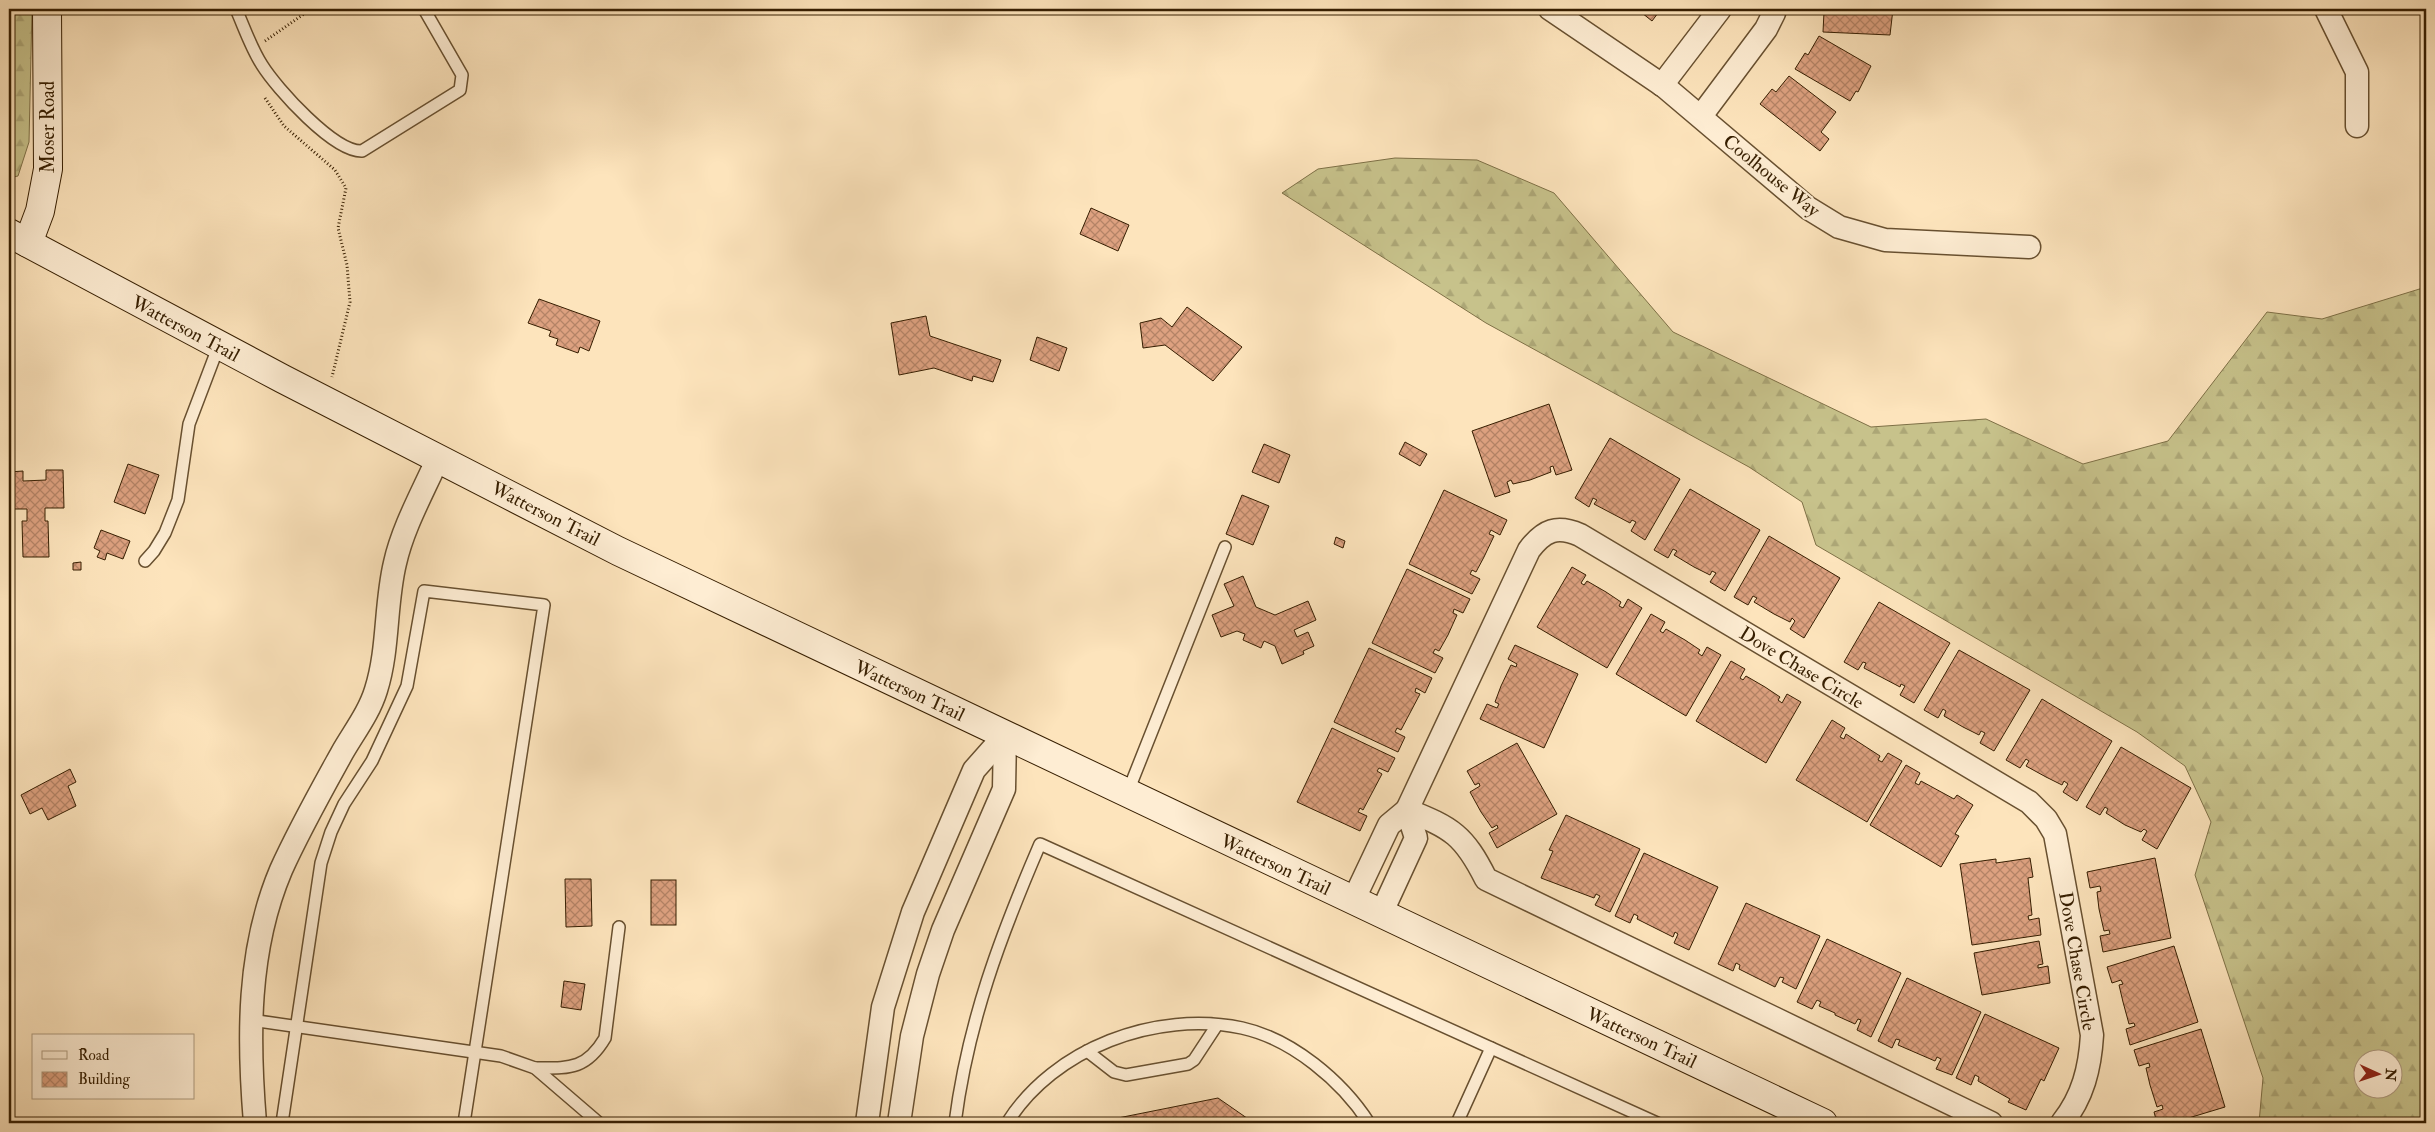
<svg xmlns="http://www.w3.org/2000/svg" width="2435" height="1132" font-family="'IM FELL Double Pica',serif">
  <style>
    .forest { fill: url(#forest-firs); stroke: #7e7046; fill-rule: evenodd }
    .building { fill: url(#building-cross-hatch); stroke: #361e01 }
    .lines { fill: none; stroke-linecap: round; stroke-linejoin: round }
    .lane-casing { stroke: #685030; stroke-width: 14 }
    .street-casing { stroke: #685030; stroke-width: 25 }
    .secondary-casing { stroke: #361e01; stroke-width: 30 }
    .path { stroke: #361e01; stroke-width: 3; stroke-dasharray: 1 2.5; stroke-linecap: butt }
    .lane { stroke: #feedd3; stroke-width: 11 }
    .street { stroke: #feedd3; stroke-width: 22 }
    .secondary { stroke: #feedd3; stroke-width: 28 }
    .labels { text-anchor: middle; stroke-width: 4.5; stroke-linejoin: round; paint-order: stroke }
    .street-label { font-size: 19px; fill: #361e01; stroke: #feedd3 }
  </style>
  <defs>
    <pattern id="forest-firs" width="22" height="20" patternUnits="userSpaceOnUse" patternTransform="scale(1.25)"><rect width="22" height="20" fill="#c7c28b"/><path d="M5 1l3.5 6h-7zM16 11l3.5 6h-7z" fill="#aca676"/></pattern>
    <pattern id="building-cross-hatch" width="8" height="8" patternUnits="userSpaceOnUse" patternTransform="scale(1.25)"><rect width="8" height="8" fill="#dda180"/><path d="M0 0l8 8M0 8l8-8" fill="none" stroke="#b48366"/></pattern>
  </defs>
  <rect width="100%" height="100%" fill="#fde4bc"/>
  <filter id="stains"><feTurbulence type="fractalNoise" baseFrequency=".004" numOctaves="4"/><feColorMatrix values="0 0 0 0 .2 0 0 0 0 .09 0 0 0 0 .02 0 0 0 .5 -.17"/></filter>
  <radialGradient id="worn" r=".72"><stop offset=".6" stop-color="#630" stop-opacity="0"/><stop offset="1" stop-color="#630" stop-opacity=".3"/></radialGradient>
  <g class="forest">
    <path d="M9,9h23l-3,133 -11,34 -9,2z"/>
    <path d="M1395,158l82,2 77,33 119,139 198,95 115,-8 97,45 85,-23 99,-129 55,7 104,-32v836h-167l4,-45 -68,-203 16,-53 -26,-56 -48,-34 -321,-187 -14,-43 -53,-35 -263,-144 -204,-130 36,-24zM2362,1060h30v30h-30z"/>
  </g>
  <g class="building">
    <path d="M1637,9h24l-9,12z"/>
    <path d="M1831,9h62l-3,26 -67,-3 1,-20h7z"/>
    <path d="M1819,36l52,30 -13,26 -2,-1 -6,10 -55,-32 10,-16 3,2z"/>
    <path d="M1789,76l47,36 -15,20 8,7 -9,12 -60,-47 12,-15 4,3z"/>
    <path d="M1091,208l38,17 -11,26 -38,-17z"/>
    <path d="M539,299l61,22 -11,30 -9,-4 -2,6 -22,-8 2,-6 -9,-3 2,-5 -23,-8z"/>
    <path d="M1187,307l55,40 -29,34 -48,-36 -22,3 -3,-25 21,-5 11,9z"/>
    <path d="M926,316l4,20 71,24 -8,22 -20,-6 -1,5 -38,-13 -35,7 -8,-52z"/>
    <path d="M1037,337l30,11 -8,23 -29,-11z"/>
    <path d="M1549,404l23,66 -16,5 -3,-9 -3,1 1,5 -21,8 -17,4 -2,-4 -4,2 3,10 -15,5 -23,-66z"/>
    <path d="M1610,438l70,41 -35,61 -14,-9 5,-9 -4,-2 -2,3 -36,-19 3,-4 -4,-2 -4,9 -14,-9z"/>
    <path d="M1405,442l22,12 -7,12 -21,-12z"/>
    <path d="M1264,444l26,11 -11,28 -27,-11z"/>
    <path d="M128,464l31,11 -14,39 -31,-12z"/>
    <path d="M46,470h17l1,38h-19v13h3l1,36h-26l-1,-36h5v-12h-18v-37l14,-1v10l23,-1z"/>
    <path d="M1690,489l70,41 -35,61 -15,-9 6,-9 -4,-2 -2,4 -16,-8 -20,-12 3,-4 -4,-2 -5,9 -14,-8z"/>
    <path d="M1444,490l63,30 -7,15 -9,-5 -2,4 5,2 -10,21 -8,15 -4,-2 -2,4 10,5 -8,15 -63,-30z"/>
    <path d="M1242,495l27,11 -16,39 -27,-11z"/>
    <path d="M101,530l29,11 -7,18 -16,-6 -2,7 -8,-3 3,-6 -6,-3z"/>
    <path d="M1769,536l71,42 -36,60 -14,-9 5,-8 -3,-3 -2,4 -16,-8 -20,-12 3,-4 -4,-2 -5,9 -14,-8z"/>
    <path d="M1336,537l9,4 -2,7 -9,-4z"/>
    <path d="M81,562v8h-8v-7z"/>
    <path d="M1572,567l14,8 -5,8 3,2 3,-4 19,11 15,10 -2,4 4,2 5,-9 14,9 -35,60 -70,-41z"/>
    <path d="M1407,569l63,30 -7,14 -9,-4 -1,4 4,2 -9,20 -9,16 -4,-2 -2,4 10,5 -8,15 -63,-30z"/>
    <path d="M1243,576l13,31 19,8 33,-14 8,19 -22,10 3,7 11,-5 6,14 -11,5 1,3 -22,10 -7,-18 -11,-5 -3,7 -18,-8 2,-6 -8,-3 -16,6 -9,-22 22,-9 -10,-22z"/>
    <path d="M1879,602l71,41 -36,60 -14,-8 5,-9 -4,-2 -1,3 -36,-19 2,-5 -3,-1 -5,8 -14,-8z"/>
    <path d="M1651,614l14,8 -5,9 3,2 3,-4 19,11 15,10 -2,3 4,3 5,-9 14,8 -35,61 -70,-42z"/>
    <path d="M1515,645l63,29 -34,74 -64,-29 7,-15 10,4 2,-4 -4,-2 6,-16 10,-21 5,2 1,-3 -9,-5z"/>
    <path d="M1369,648l63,30 -7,15 -9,-5 -1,4 5,2 -19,36 -4,-2 -2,4 10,5 -7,15 -64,-30z"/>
    <path d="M1959,650l71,40 -36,61 -14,-8 5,-10 -4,-2 -2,4 -16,-8 -19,-11 2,-5 -3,-2 -5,9 -14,-8z"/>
    <path d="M1731,661l14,8 -5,9 3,2 3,-4 19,11 15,10 -2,3 4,3 5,-9 14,8 -35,61 -70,-42z"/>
    <path d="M2042,699l70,42 -35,60 -14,-9 5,-8 -4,-3 -2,4 -16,-8 -20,-11 3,-5 -3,-2 -6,9 -14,-8z"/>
    <path d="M1832,720l13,8 -5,9 4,2 2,-5 34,22 -2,4 4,2 6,-9 14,8 -35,61 -71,-42z"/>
    <path d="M1332,728l63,30 -7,14 -9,-4 -2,3 5,3 -19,36 -3,-2 -2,4 9,4 -7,15 -63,-29z"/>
    <path d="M1517,743l40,71 -60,34 -8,-15 9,-5 -1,-3 -5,3 -11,-16 -11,-20 10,-6 -1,-3 -4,2 -8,-14z"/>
    <path d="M2121,747l70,41 -34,61 -15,-9 5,-9 -3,-2 -3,3 -16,-7 -19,-12 2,-4 -3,-2 -5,8 -14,-8z"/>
    <path d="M1906,765l14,8 -5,10 4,2 2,-4 33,18 3,-4 16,10 -18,29 4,2 -18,31 -71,-42z"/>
    <path d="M70,769l6,13 -8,4 8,20 -28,14 -6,-12 -12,6 -9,-19z"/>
    <path d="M1566,815l74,34 -30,63 -15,-7 5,-9 -4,-2 -2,4 -53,-20 12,-27 -4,-1z"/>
    <path d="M1644,853l74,34 -29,63 -15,-7 4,-9 -3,-2 -2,5 -36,-18 1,-3 -4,-2 -4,9 -15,-7z"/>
    <path d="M2030,858l3,19 -5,1 4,37 -4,1 1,4 10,-2 2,17 -69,10 -12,-81 36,-5v4z"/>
    <path d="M2155,858l16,80 -68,14 -3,-16 10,-2 -1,-4 -5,1 -5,-22 -2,-17 4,-1 -1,-5 -10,2 -3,-16z"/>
    <path d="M565,879h26l1,47 -26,1z"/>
    <rect x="651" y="880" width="25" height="45"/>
    <path d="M1746,903l74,33 -24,53 -14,-7 2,-4 -4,-1 -5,10 -36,-18 1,-4 -4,-2 -3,8 -15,-7z"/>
    <path d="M1827,939l74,34 -30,64 -14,-7 4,-10 -3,-1 -3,5 -20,-9v-2l-16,-7 2,-4 -4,-2 -5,9 -15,-7z"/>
    <path d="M2039,941l4,23 -5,1v3l10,-2 2,17 -68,12 -8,-42z"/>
    <path d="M2174,946l24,76 -68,23 -4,-16 9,-3 -1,-3 -5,1 -6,-22 -4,-17 4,-1 -2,-4 -9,3 -5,-16z"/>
    <path d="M1907,978l74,34 -29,63 -16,-6 5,-10 -4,-2 -2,4 -37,-16 2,-5 -4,-1 -4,9 -14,-7z"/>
    <path d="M564,981l21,3 -4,26 -20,-3z"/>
    <path d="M1985,1014l74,34 -15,33 -3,-2 -15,31 -18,-8 2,-3 -32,-18 1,-4 -4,-2 -4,10 -15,-7z"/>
    <path d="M2201,1029l24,78 -53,16h-15l-3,-11 9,-3 -1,-4 -5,2 -7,-22 -4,-17 4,-1 -1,-4 -10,3 -5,-16z"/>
    <path d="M1218,1098l36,25h-152l1,-2z"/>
  </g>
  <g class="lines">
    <g class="lane-casing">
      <g id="lane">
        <path d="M236,9c8,18 15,39 26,56 15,24 72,87 100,86l98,-61 2,-15 -38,-66"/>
        <path d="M145,561l9,-10 11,-18 13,-33 11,-76 30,-79"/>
        <path d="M1127,794l98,-247"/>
        <path d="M251,1020l250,36 34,12 64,55"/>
        <path d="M1087,1051l27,21 12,3 62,-11 6,-4 23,-35"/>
        <path d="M535,1068c34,0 51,2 70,-30l14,-111"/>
        <path d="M282,1123l39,-260 10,-31 13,-28 28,-43 35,-75 17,-95 120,14 -80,518"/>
        <path d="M955,1123c13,-101 45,-186 85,-279l617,279"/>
        <path d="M1007,1123c47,-75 149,-113 235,-95 50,11 100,53 127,95"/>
        <path d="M1457,1123l34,-75"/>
      </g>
    </g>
    <g class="street-casing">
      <g id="street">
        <path d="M1550,9l115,78 143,121 31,19 46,13 144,7"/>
        <path d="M2326,9l31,63v54"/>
        <path d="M1662,85l58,-76"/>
        <path d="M1701,116l65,-87 8,-16 -2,-4"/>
        <path d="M1353,901l36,-76 18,-15 9,28 -35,76"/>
        <path d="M255,1123c-7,-84 -8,-173 26,-253 18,-40 40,-79 61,-117 12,-21 27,-40 34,-63 13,-41 9,-86 19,-127 8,-36 28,-71 43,-105"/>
        <path d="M867,1123l16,-116 30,-95 61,-142 31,-35"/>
        <path d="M899,1123l13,-87 16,-62 15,-44 61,-141 1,-54"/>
        <path d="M1991,1123l-505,-244c-22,-44 -34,-51 -79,-69l122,-260c15,-20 28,-25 51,-15l449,267 17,17 9,15 37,201c-2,33 -9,62 -30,88"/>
      </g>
    </g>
    <g class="secondary-casing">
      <g id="secondary">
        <path d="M9,233l274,146 335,172 1205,572"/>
        <path d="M28,243l12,-32 8,-42 -1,-160"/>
      </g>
    </g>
    <g class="path">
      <path d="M265,41l46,-32"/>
      <path d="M265,98l19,28 51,44 11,18 -8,40 9,37 3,37 -18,75"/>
    </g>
    <use href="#lane" class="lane"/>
    <use href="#street" class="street"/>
    <use href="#secondary" class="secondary"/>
  </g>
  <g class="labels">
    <g class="street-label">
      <text transform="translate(47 127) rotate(-90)" y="7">Moser Road</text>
      <text transform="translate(1772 175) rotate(39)" y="7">Coolhouse Way</text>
      <text transform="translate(186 328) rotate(28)" y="7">Watterson Trail</text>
      <text transform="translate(546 513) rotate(27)" y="7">Watterson Trail</text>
      <text transform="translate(1802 667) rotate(31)" y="7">Dove Chase Circle</text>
      <text transform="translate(910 690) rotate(25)" y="7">Watterson Trail</text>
      <text transform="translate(1276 864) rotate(25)" y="7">Watterson Trail</text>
      <text transform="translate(2078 961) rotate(80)" y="7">Dove Chase Circle</text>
      <text transform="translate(1642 1037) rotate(25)" y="7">Watterson Trail</text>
    </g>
  </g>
  <rect width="2435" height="1132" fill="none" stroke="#fde4bc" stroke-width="30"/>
  <rect x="10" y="10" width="2415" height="1112" fill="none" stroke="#361e01" stroke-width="2.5"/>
  <rect x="15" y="15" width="2405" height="1102" fill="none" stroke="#361e01"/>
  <rect x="32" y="1034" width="162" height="65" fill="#feedd3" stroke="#ae9a7f"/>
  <rect x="42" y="1051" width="25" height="8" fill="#feedd3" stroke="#ae9a7f"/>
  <text x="78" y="1060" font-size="15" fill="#361e01">Road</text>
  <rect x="42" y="1072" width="25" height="15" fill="url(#building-cross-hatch)" stroke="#ae9a7f"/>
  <text x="78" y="1084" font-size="15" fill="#361e01">Building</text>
  <g transform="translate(2378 1074) rotate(93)"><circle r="24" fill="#feedd3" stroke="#ae9a7f"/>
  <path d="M0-4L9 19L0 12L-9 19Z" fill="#8f2418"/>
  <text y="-8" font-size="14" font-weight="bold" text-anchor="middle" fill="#361e01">N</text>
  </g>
  <rect width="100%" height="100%" filter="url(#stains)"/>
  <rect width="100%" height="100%" fill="url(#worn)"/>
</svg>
